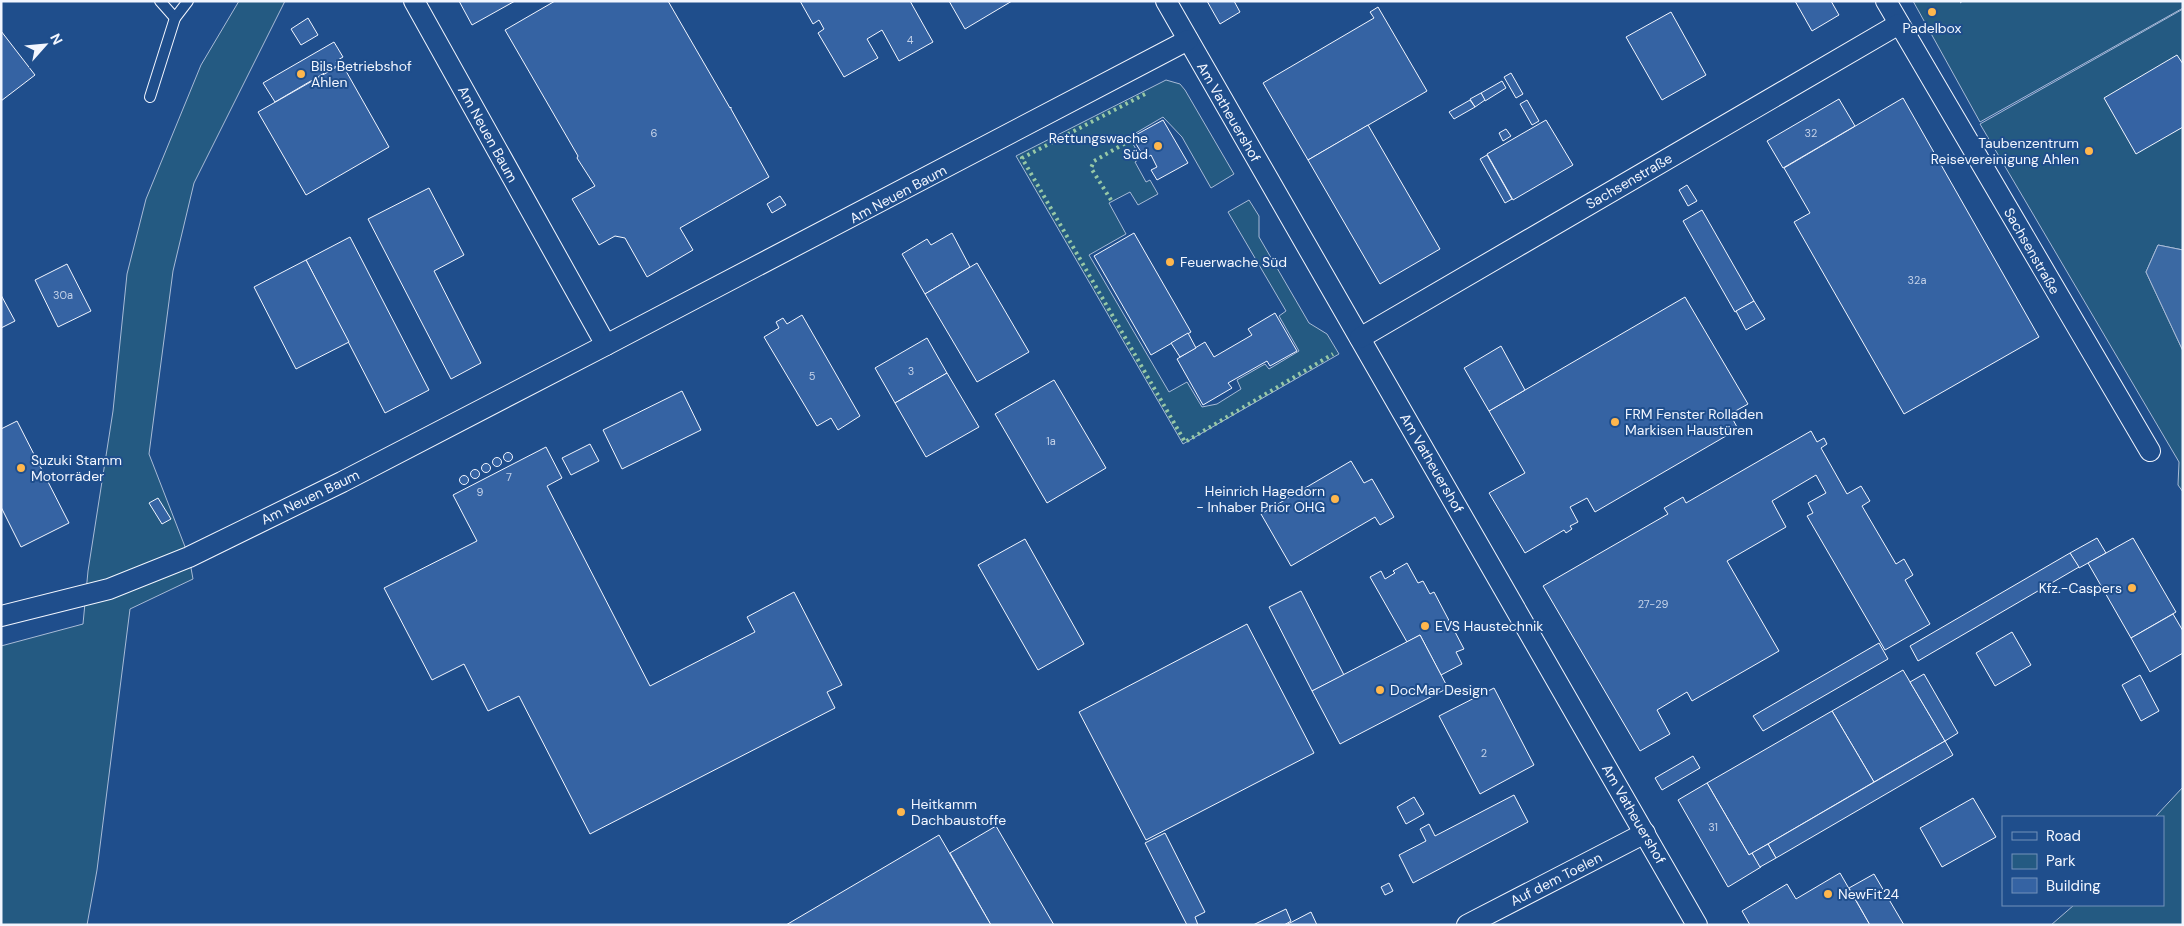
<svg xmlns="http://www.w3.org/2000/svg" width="2184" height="926" font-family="'DM Sans',sans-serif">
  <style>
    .green { fill: #245a82; stroke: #a8bbd7 }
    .water { fill: #3b69a3; stroke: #a8bbd7 }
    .building { fill: #3563a3; stroke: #f2f6ff }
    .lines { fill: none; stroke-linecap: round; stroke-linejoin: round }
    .lane-casing { stroke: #f2f6ff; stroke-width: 12 }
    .street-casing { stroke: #f2f6ff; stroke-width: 22 }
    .lane { stroke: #1f4e8c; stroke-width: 10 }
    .street { stroke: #1f4e8c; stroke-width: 20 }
    .hedge { stroke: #97c8a6; stroke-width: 4; stroke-dasharray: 2.5 4; stroke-linecap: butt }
    .poi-dot { fill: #ffb74d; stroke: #1f4e8c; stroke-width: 2 }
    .labels { text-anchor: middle; stroke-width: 4; stroke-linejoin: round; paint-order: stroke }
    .number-label { font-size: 11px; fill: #c3d1e8 }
    .poi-label { font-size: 14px; fill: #f2f6ff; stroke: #1f4e8c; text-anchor: start }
    .street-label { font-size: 14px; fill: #f2f6ff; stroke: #1f4e8c }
  </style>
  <rect width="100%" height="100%" fill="#1f4e8c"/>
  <g class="green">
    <path d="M239,1h46l-91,182 -21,88 -24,183 40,103 4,22 -63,30 -33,261 -10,55h-86v-279l82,-22 5,-53 25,-160 14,-137 19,-75 55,-134z"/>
    <path d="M1913,1h49l-2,2 3,-2h220v7l-203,114z"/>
    <path d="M2183,9v241l-25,-5 -12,27 37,79v141l-5,-7 1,-23 -199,-338z"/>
    <path d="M1166,80l14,4 5,6 49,84 -23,14 -29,-51 -19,-20 -34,20 12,21 -6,4 11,20 4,-2 8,14 -20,11 -8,-13 -21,11 17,31 -37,21 80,137 18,-10 15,25 15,-3 24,-15 -4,-9 28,-16 4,5 30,-18 -20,-35 7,-5 -58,-99 21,-12 10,16v21l50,86 18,11 12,20 -156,90 -167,-288z"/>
    <path d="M2183,787v138h-132l23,-20h89v-88h-8z"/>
  </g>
  <path class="water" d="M2158,245l25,5v101l-37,-79z"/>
  <g class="building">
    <path d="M459,1h56l-43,24z"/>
    <path d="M555,1h113l62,107 1,-1v2l38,68 -89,51 13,22 -46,27 -22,-39 -10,-2 -16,9 -27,-46 23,-13 -18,-28 1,-2 -73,-126z"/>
    <path d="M800,1h110l23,41 -34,19 -17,-31 -15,9 11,19 -34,19 -26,-44 6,-4 -5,-9 -6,4z"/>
    <path d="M949,1h63l-47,28z"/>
    <path d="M1207,1h27l6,11 -20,12z"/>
    <path d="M1795,1h36l8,14 -27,16z"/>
    <path d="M1378,7l49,84 -119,69 -45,-77 111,-65 -4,-6z"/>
    <path d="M1671,12l35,63 -44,25 -36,-63z"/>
    <path d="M308,18l10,17 -17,10 -10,-16z"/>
    <path d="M1,31l34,44 -34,26z"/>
    <path d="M334,42l9,15 -7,4 2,4 -63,37 -12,-19z"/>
    <path d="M2177,55l6,9v63l-47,27 -32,-56z"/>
    <path d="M342,64l47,83 -83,48 -48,-83z"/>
    <path d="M1511,73l12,21 -7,4 -12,-21z"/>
    <path d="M1502,81l4,7 -21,13 -4,-8z"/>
    <path d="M1481,93l4,7 -10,7 -5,-8z"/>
    <path d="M1903,98l136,239 -135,77 -110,-192 16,-9 -26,-45z"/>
    <path d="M1839,99l16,27 -72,42 -16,-27z"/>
    <path d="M1470,100l5,7 -21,12 -5,-7z"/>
    <path d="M1527,100l12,21 -7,4 -12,-21z"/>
    <path d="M1163,120l25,43 -31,17 -6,-10 6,-3 -6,-12 -6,4 -13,-22z"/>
    <path d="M1546,120l27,45 -60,35 -26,-46z"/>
    <path d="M1368,125l72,124 -60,35 -72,-124z"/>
    <path d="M1506,129l5,7 -8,5 -4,-8z"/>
    <path d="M1487,155l25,44 -7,4 -25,-44z"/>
    <path d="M1687,185l10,16 -9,5 -9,-16z"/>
    <path d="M429,188l35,67 -30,16 47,92 -30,16 -83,-160z"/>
    <path d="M780,196l6,9 -14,8 -5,-9z"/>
    <path d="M1702,210l52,91 -19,11 -52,-91z"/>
    <path d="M952,233l18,34 -45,27 -23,-40 25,-15 4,6z"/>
    <path d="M1134,233l57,99 -40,23 -57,-99z"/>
    <path d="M350,237l79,153 -44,23 -79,-153z"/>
    <path d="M306,260l43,82 -53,27 -42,-82z"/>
    <path d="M977,263l52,89 -52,30 -52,-88z"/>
    <path d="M67,264l24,47 -33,16 -23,-47z"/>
    <path d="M1,295l14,26 -14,7z"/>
    <path d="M1685,297l63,107 -18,10 8,15 -143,83 -8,-14 -17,9 8,15 -8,4 2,3 -6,4 -2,-3 -39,23 -36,-60 36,-20 -36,-62z"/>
    <path d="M1754,301l11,18 -19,11 -10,-19z"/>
    <path d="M1275,313l22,38 -27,15 -3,-5 -39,22 4,5 -29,17 -26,-46 28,-17 9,15 38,-22 -4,-6z"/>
    <path d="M802,315l58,101 -22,14 -7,-12 -14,8 -53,-89 15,-9 -3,-6 7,-4 4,6z"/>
    <path d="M1188,333l8,15 -16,9 -9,-14z"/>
    <path d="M927,338l20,35 -52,30 -20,-35z"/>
    <path d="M1501,346l24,44 -36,21 -25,-43z"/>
    <path d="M947,373l32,54 -53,30 -31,-54z"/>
    <path d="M1054,380l52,88 -59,35 -52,-89z"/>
    <path d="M682,391l19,39 -79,39 -19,-39z"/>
    <path d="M17,421l52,102 -48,24 -20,-40v-78z"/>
    <path d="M1811,431l6,11 7,-4 3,6 -6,4 26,46 14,-8 9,15 -8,5 34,58 8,-5 9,16 -8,5 25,44 -45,26 -78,-134 6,-3 -5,-10 18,-10 -10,-18 -44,26 14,26 -59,34 52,90 -87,50 -5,-9 -30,18 13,24 -30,17 -97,-165 125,-72 -4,-6 19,-11 3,6z"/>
    <path d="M590,444l9,17 -28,14 -9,-17z"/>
    <path d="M546,447l16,31 -15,8 103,200 105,-54 -8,-15 47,-25 48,93 -15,7 8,16 -245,126 -71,-138 -31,15 -24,-47 -32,16 -48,-92 93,-47 -24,-46z"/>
    <circle cx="508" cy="457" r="4.5"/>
    <circle cx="497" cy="462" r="4.5"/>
    <path d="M1351,461l13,22 8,-4 22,38 -14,8 -5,-8 -84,49 -30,-52z"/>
    <circle cx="486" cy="468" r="4.5"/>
    <circle cx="475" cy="474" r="4.5"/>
    <circle cx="464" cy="480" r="4.5"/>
    <path d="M158,498l13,21 -9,5 -13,-21z"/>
    <path d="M2097,538l9,15 -27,15 -9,-15z"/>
    <path d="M2133,538l43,74 -45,26 -43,-75z"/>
    <path d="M1025,539l59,105 -46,26 -60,-105z"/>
    <path d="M2070,553l9,14 -161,94 -8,-15z"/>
    <path d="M1407,563l11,20 5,-2 7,13 4,-2 30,57 -8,3 6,12 -21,11 -21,-40 -13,7 -37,-65 11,-6 4,8 10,-6 -2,-2z"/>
    <path d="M1301,591l43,84 -32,16 -43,-84z"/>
    <path d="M2173,614l10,17v22l-33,19 -19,-34z"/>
    <path d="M1247,624l67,129 -168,87 -67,-128z"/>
    <path d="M2012,632l19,33 -36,21 -19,-33z"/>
    <path d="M1420,635l28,53 -108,56 -28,-53z"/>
    <path d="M1879,643l9,16 -125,72 -10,-15z"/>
    <path d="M1903,670l42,71 -71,41 -42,-71z"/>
    <path d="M1924,674l34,59 -13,8 -35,-59z"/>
    <path d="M2140,675l19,36 -18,10 -19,-36z"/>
    <path d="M1494,688l40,77 -54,29 -41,-78z"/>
    <path d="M1832,711l42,71 -125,73 -42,-72z"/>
    <path d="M1945,741l8,14 -177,103 -8,-14z"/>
    <path d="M1693,756l7,12 -38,22 -7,-12z"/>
    <path d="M1707,783l42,72 3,-2 9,14 -33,20 -50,-87z"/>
    <path d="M1514,795l14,27 -115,61 -14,-28 27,-14 -6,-12 9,-5 6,12z"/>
    <path d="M1414,797l10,17 -18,10 -9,-17z"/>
    <path d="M1973,798l23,39 -54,30 -22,-39z"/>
    <path d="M996,826l58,99h-63l-41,-72z"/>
    <path d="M1165,833l40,79 -10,5 3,8h-11l-42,-82z"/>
    <path d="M939,835l52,90h-205z"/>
    <path d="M1768,844l8,14 -16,9 -8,-14z"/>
    <path d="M1840,873l30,52h-120l-8,-14 45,-27 9,15z"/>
    <path d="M1874,874l30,51h-34l-21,-37z"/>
    <path d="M1389,883l4,8 -8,4 -4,-8z"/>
    <path d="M1286,909l5,12 -7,4h-31z"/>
    <path d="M1311,912l6,13h-31z"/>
  </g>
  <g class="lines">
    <g class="lane-casing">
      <g id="lane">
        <path d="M160,1l15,17 13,-17"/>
        <path d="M150,97l25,-79"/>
      </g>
    </g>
    <g class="street-casing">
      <g id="street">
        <path d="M414,1l192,344"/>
        <path d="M1166,1l531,924"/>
        <path d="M1886,1l264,450"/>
        <path d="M1360,338l539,-314"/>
        <path d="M1,616l108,-27 80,-32 153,-75 264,-137 582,-305"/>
        <path d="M1467,925l178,-92"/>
      </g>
    </g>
    <use href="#lane" class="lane"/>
    <use href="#street" class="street"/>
    <g class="hedge">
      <path d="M1145,94l-123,64 163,284 148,-88"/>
      <path d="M1111,200l-20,-32 3,-7 37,-21"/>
    </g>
  </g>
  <g class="poi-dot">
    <circle cx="1932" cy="12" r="5"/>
    <circle cx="301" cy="74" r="5"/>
    <circle cx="1158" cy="146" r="5"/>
    <circle cx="2089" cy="151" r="5"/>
    <circle cx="1170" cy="262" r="5"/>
    <circle cx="1615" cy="422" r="5"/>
    <circle cx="21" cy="468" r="5"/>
    <circle cx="1335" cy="499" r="5"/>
    <circle cx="2132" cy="588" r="5"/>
    <circle cx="1425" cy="626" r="5"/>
    <circle cx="1380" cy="690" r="5"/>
    <circle cx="901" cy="812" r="5"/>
    <circle cx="1828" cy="894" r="5"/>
  </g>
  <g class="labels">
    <g class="number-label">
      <text x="910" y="44">4</text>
      <text x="654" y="137">6</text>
      <text x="1811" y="137">32</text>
      <text x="1917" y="284">32a</text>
      <text x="63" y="299">30a</text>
      <text x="911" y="375">3</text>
      <text x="812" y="380">5</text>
      <text x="1051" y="445">1a</text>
      <text x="509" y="481">7</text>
      <text x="480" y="496">9</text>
      <text x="1653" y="608">27-29</text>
      <text x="1484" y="757">2</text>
      <text x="1713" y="831">31</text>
    </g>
    <g class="poi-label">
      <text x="1932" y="33" text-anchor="middle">Padelbox</text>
      <text x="311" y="71">Bils Betriebshof<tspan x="311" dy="16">Ahlen</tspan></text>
      <text x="1148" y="143" text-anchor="end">Rettungswache<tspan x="1148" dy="16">Süd</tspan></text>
      <text x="2079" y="148" text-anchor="end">Taubenzentrum<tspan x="2079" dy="16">Reisevereinigung Ahlen</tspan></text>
      <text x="1180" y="267">Feuerwache Süd</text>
      <text x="1625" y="419">FRM Fenster Rolladen<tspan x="1625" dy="16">Markisen Haustüren</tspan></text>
      <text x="31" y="465">Suzuki Stamm<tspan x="31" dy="16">Motorräder</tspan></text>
      <text x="1325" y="496" text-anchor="end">Heinrich Hagedorn<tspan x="1325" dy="16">- Inhaber Prior OHG</tspan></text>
      <text x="2122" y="593" text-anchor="end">Kfz.-Caspers</text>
      <text x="1435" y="631">EVS Haustechnik</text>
      <text x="1390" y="695">DocMar Design</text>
      <text x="911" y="809">Heitkamm<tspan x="911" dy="16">Dachbaustoffe</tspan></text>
      <text x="1838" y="899">NewFit24</text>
    </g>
    <g class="street-label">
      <text transform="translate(1229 112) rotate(60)" y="5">Am Vatheuershof</text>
      <text transform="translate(488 134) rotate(61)" y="5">Am Neuen Baum</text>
      <text transform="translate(1629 181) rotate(-30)" y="5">Sachsenstraße</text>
      <text transform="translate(898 194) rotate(-28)" y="5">Am Neuen Baum</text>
      <text transform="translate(2032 251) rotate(60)" y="5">Sachsenstraße</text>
      <text transform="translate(1432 463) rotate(60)" y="5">Am Vatheuershof</text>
      <text transform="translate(310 497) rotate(-26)" y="5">Am Neuen Baum</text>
      <text transform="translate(1634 814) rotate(60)" y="5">Am Vatheuershof</text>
      <text transform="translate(1556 879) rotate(-27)" y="5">Auf dem Toelen</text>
    </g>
  </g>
  <rect width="2184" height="926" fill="none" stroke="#f2f6ff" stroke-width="5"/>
  <rect x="2002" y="816" width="162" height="90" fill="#1f4e8c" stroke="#7391ba"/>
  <rect x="2012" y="832" width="25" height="8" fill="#1f4e8c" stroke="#7391ba"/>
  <text x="2046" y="841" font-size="15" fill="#f2f6ff">Road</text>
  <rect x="2012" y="854" width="25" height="15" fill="#245a82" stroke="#7391ba"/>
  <text x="2046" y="866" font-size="15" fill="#f2f6ff">Park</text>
  <rect x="2012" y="878" width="25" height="15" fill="#3563a3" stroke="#7391ba"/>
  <text x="2046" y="891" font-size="15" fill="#f2f6ff">Building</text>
  <g transform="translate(45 45) rotate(63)" stroke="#1f4e8c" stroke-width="4" paint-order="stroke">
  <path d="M0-4L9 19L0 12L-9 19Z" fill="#f2f6ff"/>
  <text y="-8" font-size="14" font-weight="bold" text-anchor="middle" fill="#f2f6ff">N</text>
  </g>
</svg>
